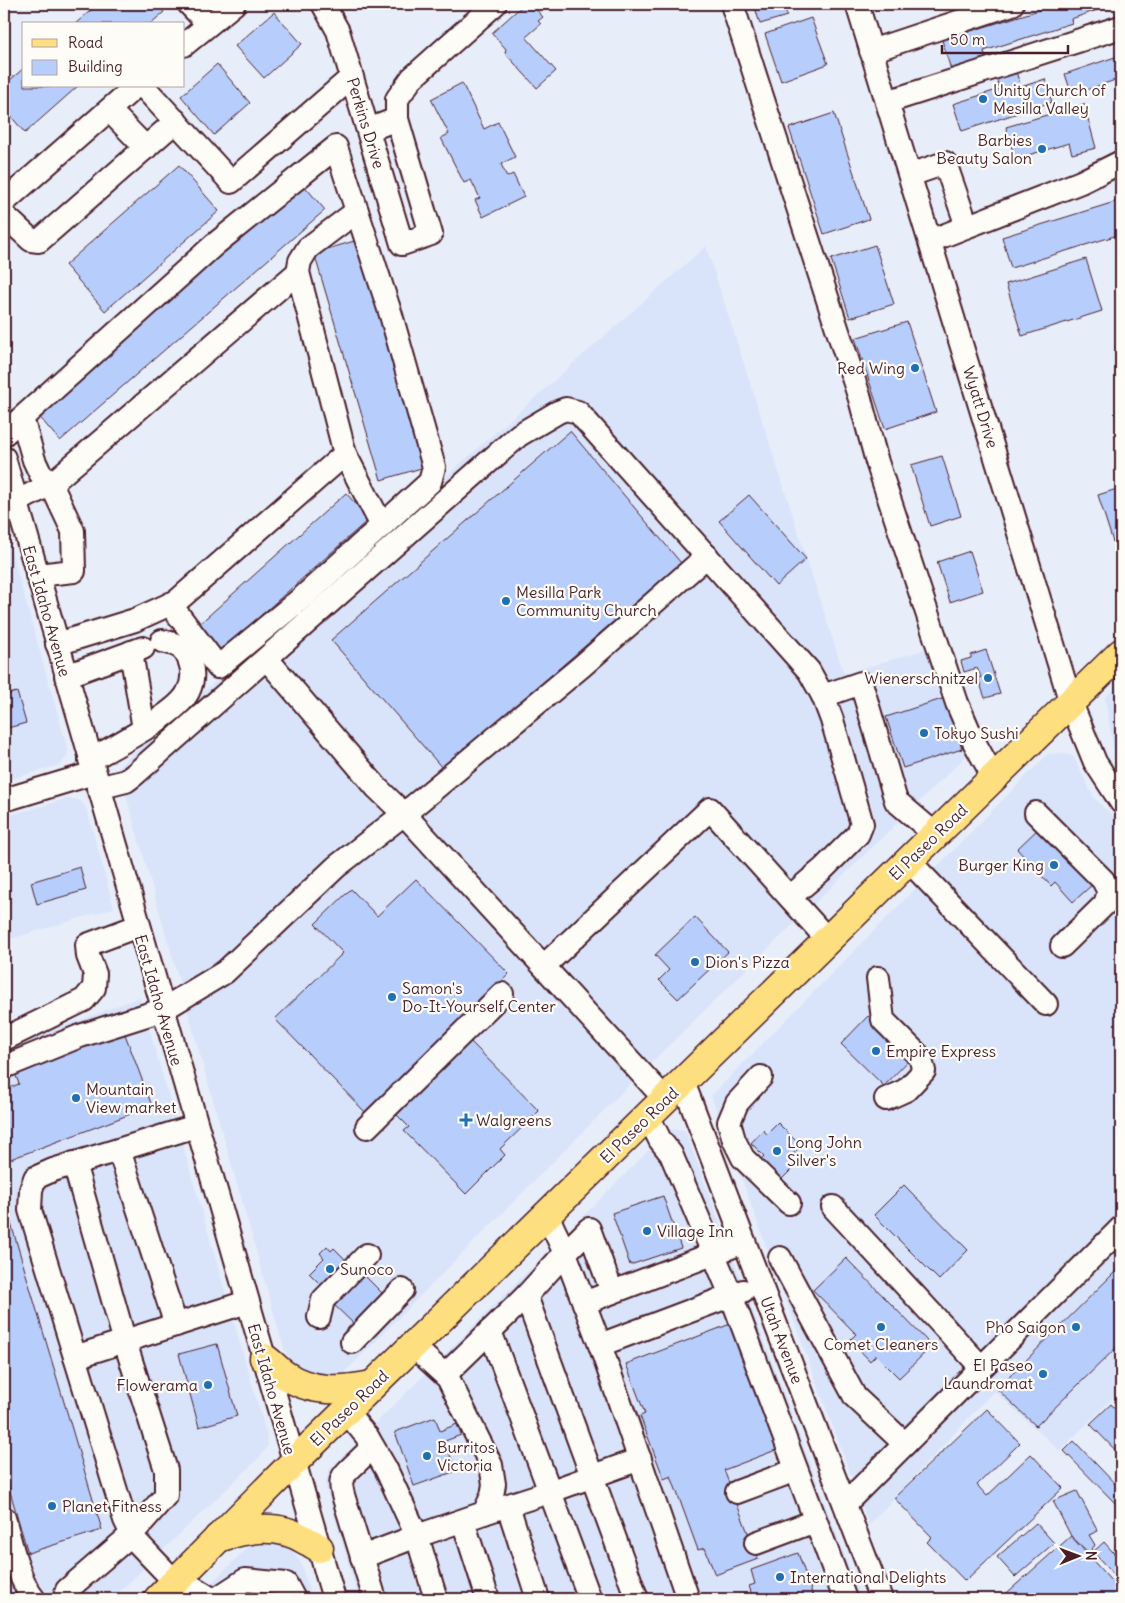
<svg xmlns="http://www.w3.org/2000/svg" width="1125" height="1603" font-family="Delius,sans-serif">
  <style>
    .built { fill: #d9e4fa }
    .building { fill: #b7cefd; stroke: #4a1f2b }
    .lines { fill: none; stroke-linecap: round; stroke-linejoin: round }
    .minor-casing { stroke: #4a1f2b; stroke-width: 26 }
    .major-casing { stroke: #4a1f2b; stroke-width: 31 }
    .minor { stroke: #fdfcf7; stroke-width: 22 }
    .major { stroke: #fedf80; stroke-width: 28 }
    .poi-dot { fill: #1f6fb2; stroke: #fdfcf7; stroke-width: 2 }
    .labels { text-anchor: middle; stroke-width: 4.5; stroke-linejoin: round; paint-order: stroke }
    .poi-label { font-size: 16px; fill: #4a1f2b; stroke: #fdfcf7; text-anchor: start }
    .street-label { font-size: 16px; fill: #4a1f2b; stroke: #fdfcf7 }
  </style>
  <rect width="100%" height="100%" fill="#e8eef9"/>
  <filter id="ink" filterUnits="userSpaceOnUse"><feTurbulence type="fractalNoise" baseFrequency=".02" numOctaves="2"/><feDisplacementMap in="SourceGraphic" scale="10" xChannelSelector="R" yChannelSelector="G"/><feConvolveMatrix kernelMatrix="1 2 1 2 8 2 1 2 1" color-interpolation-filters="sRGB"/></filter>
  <g filter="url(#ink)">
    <g class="built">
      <path d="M706,246l138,428 86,-26 36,108 -304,296 -313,316 -9,7 -13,3 -33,-11 -10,-18 -166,-582z"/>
      <path d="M4,525l64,225 -1,7 -7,8 -56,16z"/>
      <path d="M1121,682v81l-7,-10 -9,-55z"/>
      <path d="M1060,753l13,3 22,43 26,24v567l-61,61 -66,-60 -125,134 -158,-429 337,-342z"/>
      <path d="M65,799h10l7,3 5,8 27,98 -110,33v-124z"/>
      <path d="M140,997l127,439 1,9 -2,4 -8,10 -146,140h-108v-550z"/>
      <path d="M670,1129l15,1 176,469h-502l-34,-114 4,-15z"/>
      <path d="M263,1540l23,6 9,8 6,10 11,35h-117l49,-48 10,-8z"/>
    </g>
    <g class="building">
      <path d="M98,4h58l8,8 -14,12h-75z"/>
      <path d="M365,4h22v1l-21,4z"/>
      <path d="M524,4h7l12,13 -5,4 3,3 -15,13 30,34 -19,17 -32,-35 1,-4 -14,-16z"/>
      <path d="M754,4h30l3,12 -27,8z"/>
      <path d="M1058,4h47l1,3 -35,12 1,4 -88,28 2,7 -35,12 -9,-30z"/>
      <path d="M274,12l28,32 -38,34 -29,-32z"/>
      <path d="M811,18l17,46 -47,17 -16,-47z"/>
      <path d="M1121,55v23l-49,17 -7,-21z"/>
      <path d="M217,64l33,39 -36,32 -33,-39z"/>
      <path d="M24,68v18h54l-53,47 -21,-25v-23z"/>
      <path d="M1016,72l5,15 24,-8 7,23 -90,29 -9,-27 47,-15 -4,-11z"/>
      <path d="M462,83l22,46 14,-7 17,35 -14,7 6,13 6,-3 11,23 -41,20 -8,-17 5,-2 -9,-18 -7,3 -23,-45 8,-4 -18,-35z"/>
      <path d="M1084,104l12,44 -24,6 -3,-11 -54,16 -9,-32z"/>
      <path d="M834,113l35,106 -45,15 -35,-106z"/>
      <path d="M179,165l40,46 -114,100 -40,-46z"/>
      <path d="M301,182l24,28 -265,231 -24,-28z"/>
      <path d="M1121,200v34l-110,34 -9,-31z"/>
      <path d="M361,239l67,227 -47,14 -67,-227z"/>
      <path d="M875,245l19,59 -44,14 -19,-59z"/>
      <path d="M1086,259l16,52 -80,25 -16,-52z"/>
      <path d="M907,322l29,90 -51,17 -30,-91z"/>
      <path d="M570,431l111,132 -238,206 -112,-129z"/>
      <path d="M942,456l19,60 -31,10 -19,-61z"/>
      <path d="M1120,488l1,59h-2l-2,-7 -4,2 -15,-47z"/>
      <path d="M346,493l23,26 -149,133 -23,-26z"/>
      <path d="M749,495l57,64 -30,27 -57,-65z"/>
      <path d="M970,551l13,40 -33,11 -13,-40z"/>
      <path d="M986,650l14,44 -15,4 -7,-20 3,-1 -4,-9 -13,4 -3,-11 10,-3v-3z"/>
      <path d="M17,692l9,31 -22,6v-34z"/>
      <path d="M945,698l17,51 -59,19 -17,-51z"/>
      <path d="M1040,827l53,57 -20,18 -18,-20 -4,4 -34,-37z"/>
      <path d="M80,867l6,23 -49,14 -6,-22z"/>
      <path d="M416,879l93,95 -143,139 -91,-94 68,-66 -28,-29 36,-35 26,27z"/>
      <path d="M695,917l33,35 -50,47 -19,-19 10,-10 -14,-15z"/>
      <path d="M868,1016l43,42 -27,28 -43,-42z"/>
      <path d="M123,1029l29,77 -144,54 -4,-11v-59l15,-6 -5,-14z"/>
      <path d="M470,1041l69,70 -39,38 5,6 -39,39 -62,-63 5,-4 -13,-13z"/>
      <path d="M778,1123l23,23 -7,7 7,7 -21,21 -21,-20 5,-5 -13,-13 12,-13 4,4z"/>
      <path d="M904,1185l64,65 -29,30 -65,-65z"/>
      <path d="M663,1196l18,52 -51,17 -18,-52z"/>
      <path d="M4,1200l98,330 -74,23 -24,-82z"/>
      <path d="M327,1246l4,5 3,-3 17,17 -26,24 -16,-16 15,-15 -4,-5z"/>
      <path d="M846,1258l86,88 -33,32 -23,-23 -6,6 -20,-21 6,-6 -43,-44z"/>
      <path d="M1121,1266v77l-85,83 -39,-37z"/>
      <path d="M360,1271l26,26 -29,30 -27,-26z"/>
      <path d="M733,1323l48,125 -57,22 34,89 -43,16 -10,-27 -7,2 -27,-74 -7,3 -24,-63 5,-2 -19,-50z"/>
      <path d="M217,1344l20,72 -38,11 -20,-73z"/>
      <path d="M1111,1404l10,11v41l-31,-32z"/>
      <path d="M987,1409l33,34 -43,42 10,11 44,-42 32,34 -98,93 -38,-39 5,-5 -38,-39z"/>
      <path d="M435,1417l5,14 17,-7 4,11 -16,6 11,30 -42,15 -19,-54z"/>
      <path d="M1074,1441l47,49v9l-5,5 -52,-53z"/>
      <path d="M1077,1491l21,40 -9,4 6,10 -6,8 -18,-17 -18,-35z"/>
      <path d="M1036,1523l18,20 -39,34 -18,-20z"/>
      <path d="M1071,1536l50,56v7h-121z"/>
      <path d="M1104,1542l17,19v21l-28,-30z"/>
      <path d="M798,1553l16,46h-52l-2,-4 -7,3 -4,-12 6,-2 -4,-14z"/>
      <path d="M247,1593l30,4 -1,2h-30z"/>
    </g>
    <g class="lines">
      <g class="minor-casing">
        <g id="minor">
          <path d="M189,4l19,20"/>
          <path d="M323,4l15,27 64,213 29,-10 -34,-115 -29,11"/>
          <path d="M732,4l128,395 17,63 80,241 16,37 21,38"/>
          <path d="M857,4l214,699 24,59 26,40"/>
          <path d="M184,45l50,-41"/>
          <path d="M871,51l141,-47"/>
          <path d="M143,86l88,96 121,-105"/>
          <path d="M887,102l234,-75"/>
          <path d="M109,110l37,38"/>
          <path d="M397,119v-20l15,-21 83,-74"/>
          <path d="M910,175l35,-12 22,63"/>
          <path d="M4,202l132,-116"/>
          <path d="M4,215l27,25 8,1 137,-120"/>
          <path d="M930,241l151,-59 40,-20"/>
          <path d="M22,418l12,42 6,13 11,11 22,47 1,40 -37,4"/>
          <path d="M4,434l210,-189 122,-98 21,64 -49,37 -8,13 -2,11 47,182 -168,147 -42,19 -78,24"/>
          <path d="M345,454l37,72"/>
          <path d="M4,458l330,1141"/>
          <path d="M16,502l35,-18 247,-212"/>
          <path d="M170,604l48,63 85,-70 127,-115 4,-15 -43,-152 -34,-104"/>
          <path d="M131,652l13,77"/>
          <path d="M267,659l110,129 27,26 261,285"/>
          <path d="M66,676l77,-28"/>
          <path d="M823,696l38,-13 35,118 40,34"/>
          <path d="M90,760c23,-13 88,-46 98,-68 5,-10 6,-19 2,-30 -5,-15 -13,-18 -28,-21"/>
          <path d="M98,788l28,-7 8,-6 385,-340 39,-23 8,-3 12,3 231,259 14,25 9,24 30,104 -4,10 -35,35 -33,28"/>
          <path d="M4,800l90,-27"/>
          <path d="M1036,813l67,67 6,12 -4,12 -43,42"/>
          <path d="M909,861l137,143"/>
          <path d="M544,966l166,-157 118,131"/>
          <path d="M878,978l5,42 37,37 4,14 -18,19 -20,9"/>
          <path d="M4,1039l80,-39 10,-12 1,-14 -7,-18 -1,-11 51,-19"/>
          <path d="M4,1067l76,-31 82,-26 63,-38 111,-105 68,-53 178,-148 125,-110"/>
          <path d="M761,1077l-24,26 -8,19 5,18 9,18 46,45"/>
          <path d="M683,1082l198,517"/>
          <path d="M648,1116l12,24 11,14 60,141 114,304"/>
          <path d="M367,1127l135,-133"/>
          <path d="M119,1150l57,175"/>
          <path d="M833,1207l148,160"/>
          <path d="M547,1215l18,38 35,92"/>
          <path d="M780,1258l75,139 50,47"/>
          <path d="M526,1296l39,-43 24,-24 23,63"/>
          <path d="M584,1303l160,-61"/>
          <path d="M319,1317l4,-17 44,-45"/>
          <path d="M490,1331l100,268"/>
          <path d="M352,1342l50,-52"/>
          <path d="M75,1357l172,-55"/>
          <path d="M445,1375l81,-79 111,303"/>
          <path d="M346,1411l22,27 2,11c-7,9 -25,22 -28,30 -2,5 0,11 1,16l32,104"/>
          <path d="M368,1438l18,31 31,67 67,-23 8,-17 2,-12 -3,-19 -43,-87 -35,-32"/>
          <path d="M737,1492l59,-22"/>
          <path d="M845,1504l276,-276"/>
          <path d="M508,1506l30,93"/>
          <path d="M484,1513l65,-21 91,-33"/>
          <path d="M4,1518c6,22 15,64 30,81"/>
          <path d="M463,1521l25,78"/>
          <path d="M756,1543l59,-22"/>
          <path d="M362,1557l55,-21 19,63"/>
          <path d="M178,1578l34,21"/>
          <path d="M175,1582l-40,-42 -10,-20 -95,-310 1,-20 4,-12 18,-8 143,-44"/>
          <path d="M64,1599l3,-9 65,-56 34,-39v-25l-41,-128 -51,-179"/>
          <path d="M216,1599l29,-19 41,4 8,15"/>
          <path d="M688,1599l-88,-254 143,-54"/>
        </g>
      </g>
      <g class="major-casing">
        <g id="major">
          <path d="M264,1358c8,5 13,12 21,17 26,18 57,16 87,10"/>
          <path d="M218,1538c29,-10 60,-15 87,2 5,2 9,5 14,8"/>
          <path d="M158,1599l136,-137 827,-809"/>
        </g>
      </g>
      <use href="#minor" class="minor"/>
      <use href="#major" class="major"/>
    </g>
  </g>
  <g class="poi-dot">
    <circle cx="983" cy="99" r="5"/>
    <circle cx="1042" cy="149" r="5"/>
    <circle cx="915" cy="368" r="5"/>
    <circle cx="506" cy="601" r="5"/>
    <circle cx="988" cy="678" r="5"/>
    <circle cx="924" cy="733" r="5"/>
    <circle cx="1054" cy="865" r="5"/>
    <circle cx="695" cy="962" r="5"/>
    <circle cx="392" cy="997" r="5"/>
    <circle cx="876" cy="1051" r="5"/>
    <circle cx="76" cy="1098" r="5"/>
    <path d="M463.5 1112.5h5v5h5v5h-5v5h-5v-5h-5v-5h5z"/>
    <circle cx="777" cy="1151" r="5"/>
    <circle cx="647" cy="1231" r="5"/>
    <circle cx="330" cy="1269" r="5"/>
    <circle cx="881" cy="1327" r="5"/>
    <circle cx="1076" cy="1327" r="5"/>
    <circle cx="1043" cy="1374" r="5"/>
    <circle cx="208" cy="1385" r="5"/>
    <circle cx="427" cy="1456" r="5"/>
    <circle cx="52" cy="1506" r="5"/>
    <circle cx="780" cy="1577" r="5"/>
  </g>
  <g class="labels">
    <g class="poi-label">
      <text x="993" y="96">Unity Church of<tspan x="993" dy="18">Mesilla Valley</tspan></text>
      <text x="1032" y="146" text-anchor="end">Barbies<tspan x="1032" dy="18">Beauty Salon</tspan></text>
      <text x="905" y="374" text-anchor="end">Red Wing</text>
      <text x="516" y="598">Mesilla Park<tspan x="516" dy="18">Community Church</tspan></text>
      <text x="978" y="684" text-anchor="end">Wienerschnitzel</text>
      <text x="934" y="739">Tokyo Sushi</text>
      <text x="1044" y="871" text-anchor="end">Burger King</text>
      <text x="705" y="968">Dion's Pizza</text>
      <text x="402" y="994">Samon's<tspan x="402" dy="18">Do-It-Yourself Center</tspan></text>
      <text x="886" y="1057">Empire Express</text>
      <text x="86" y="1095">Mountain<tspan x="86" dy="18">View market</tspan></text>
      <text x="476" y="1126">Walgreens</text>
      <text x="787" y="1148">Long John<tspan x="787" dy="18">Silver's</tspan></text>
      <text x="657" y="1237">Village Inn</text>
      <text x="340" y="1275">Sunoco</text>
      <text x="1066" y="1333" text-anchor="end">Pho Saigon</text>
      <text x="881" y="1350" text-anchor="middle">Comet Cleaners</text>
      <text x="1033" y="1371" text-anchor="end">El Paseo<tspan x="1033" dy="18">Laundromat</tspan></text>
      <text x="198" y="1391" text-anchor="end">Flowerama</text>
      <text x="437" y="1453">Burritos<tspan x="437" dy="18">Victoria</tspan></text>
      <text x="62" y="1512">Planet Fitness</text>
      <text x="790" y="1583">International Delights</text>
    </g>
    <g class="street-label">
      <text transform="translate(366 123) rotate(73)" y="6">Perkins Drive</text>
      <text transform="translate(981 407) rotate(73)" y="6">Wyatt Drive</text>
      <text transform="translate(47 611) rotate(74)" y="6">East Idaho Avenue</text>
      <text transform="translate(928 842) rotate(-44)" y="6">El Paseo Road</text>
      <text transform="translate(159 1000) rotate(74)" y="6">East Idaho Avenue</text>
      <text transform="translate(639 1125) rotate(-44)" y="6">El Paseo Road</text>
      <text transform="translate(782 1340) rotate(69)" y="6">Utah Avenue</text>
      <text transform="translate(272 1389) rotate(74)" y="6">East Idaho Avenue</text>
      <text transform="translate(349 1408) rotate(-44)" y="6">El Paseo Road</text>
    </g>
  </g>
  <rect width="1125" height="1603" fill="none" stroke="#fdfcf7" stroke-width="20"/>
  <rect x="10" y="10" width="1105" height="1583" fill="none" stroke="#4a1f2b" stroke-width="2" filter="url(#ink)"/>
  <rect x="22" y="22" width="162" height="65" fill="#fdfcf7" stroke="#b5a4a5"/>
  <rect x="32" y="39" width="25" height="8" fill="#fedf80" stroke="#b5a4a5"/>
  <text x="68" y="48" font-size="15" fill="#4a1f2b">Road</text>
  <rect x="32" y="60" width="25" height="15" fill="#b7cefd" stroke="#b5a4a5"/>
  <text x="68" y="72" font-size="15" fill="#4a1f2b">Building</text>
  <g transform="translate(1078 1556) rotate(89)" stroke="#fdfcf7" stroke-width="4" paint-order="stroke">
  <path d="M0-4L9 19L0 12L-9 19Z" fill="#4a1f2b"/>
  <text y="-8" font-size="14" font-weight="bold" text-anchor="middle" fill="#4a1f2b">N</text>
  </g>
  <path d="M942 45v8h126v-8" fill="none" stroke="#4a1f2b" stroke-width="2.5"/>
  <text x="950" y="45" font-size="15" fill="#4a1f2b" stroke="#fdfcf7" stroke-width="4" paint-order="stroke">50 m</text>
</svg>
